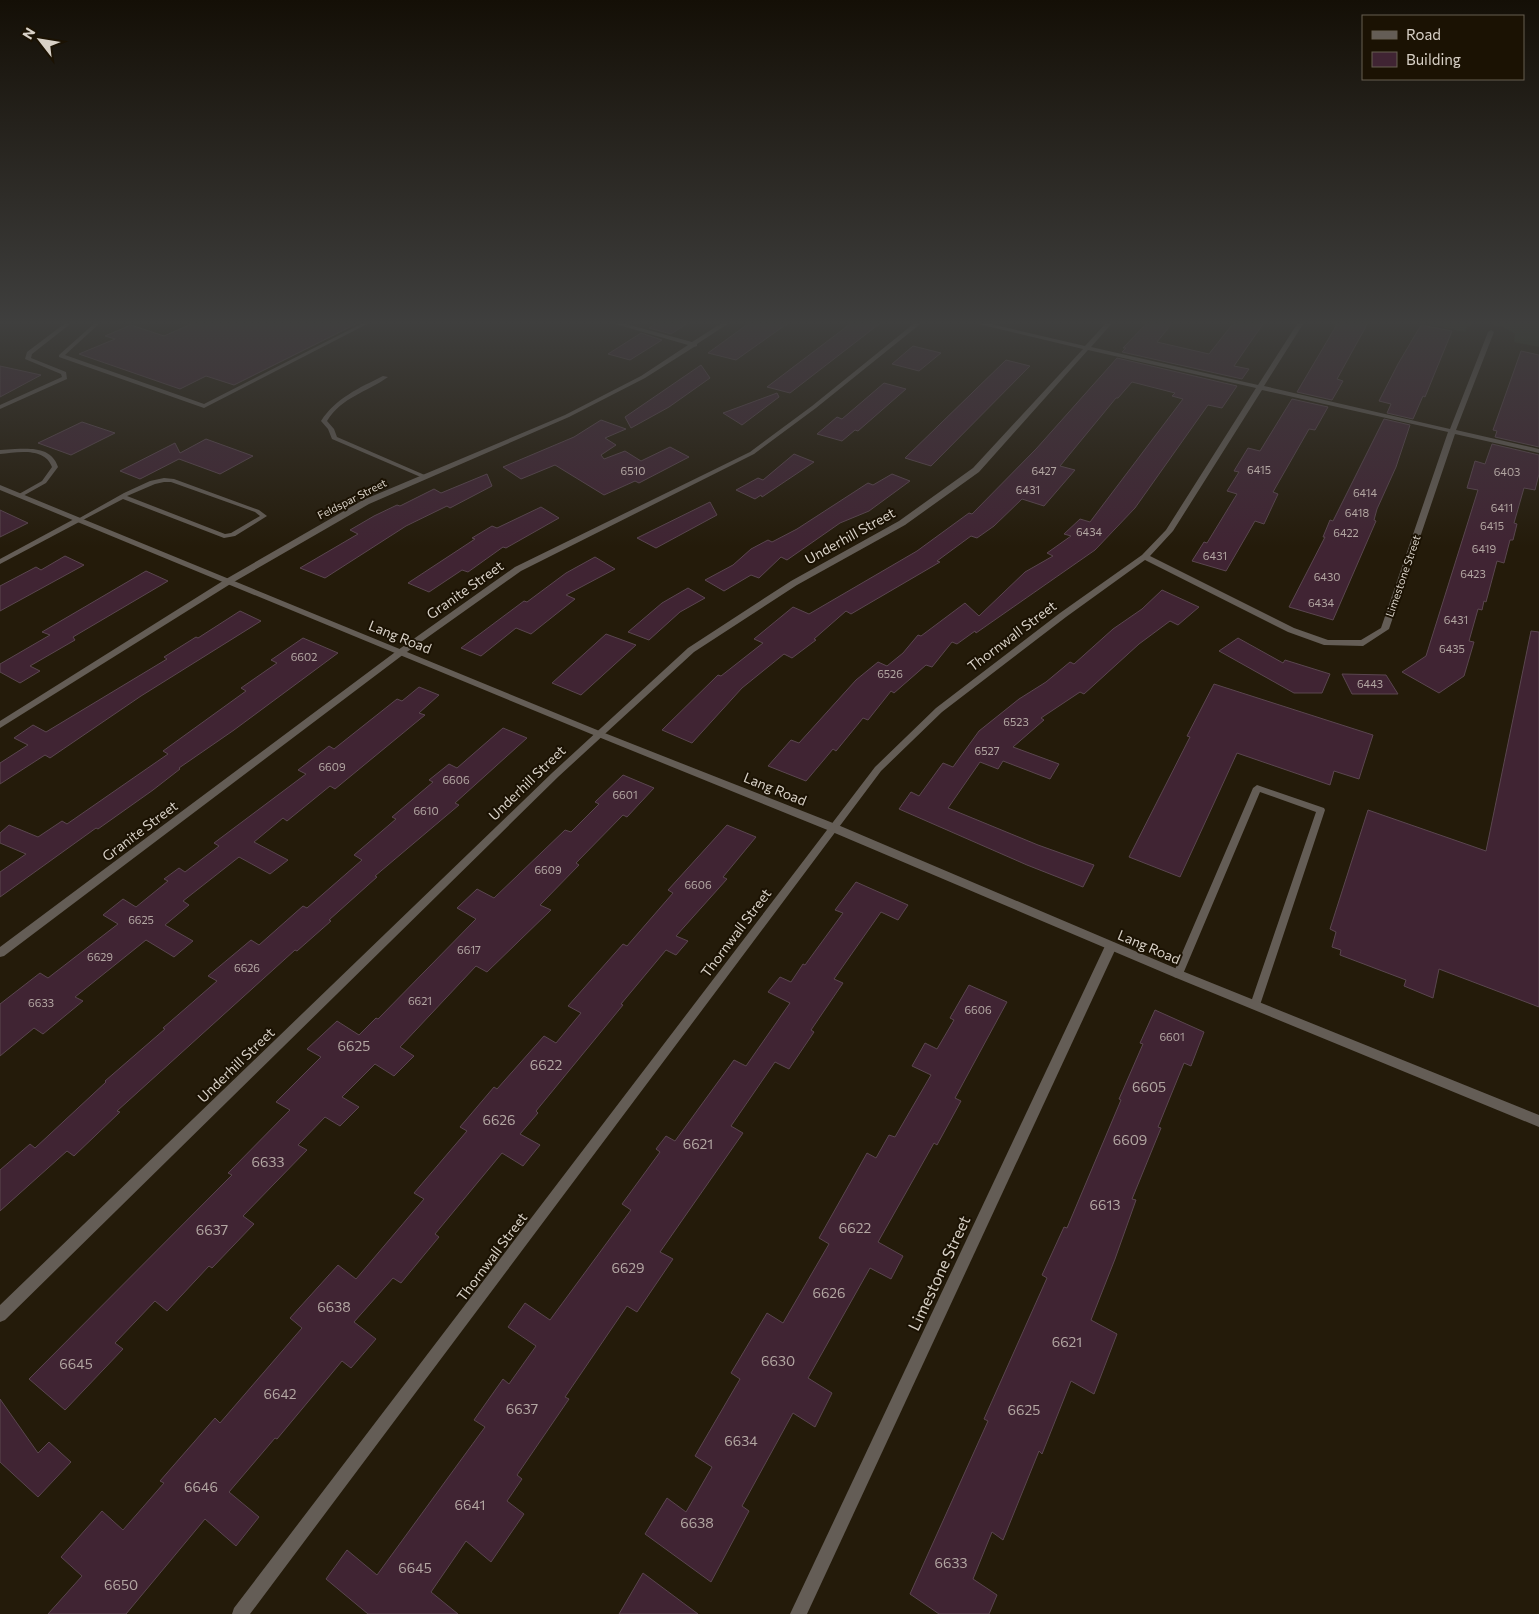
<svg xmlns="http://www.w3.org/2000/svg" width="1539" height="1614" font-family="Commissioner,sans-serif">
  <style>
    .green { fill: #2c351c }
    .building { fill: #402433; stroke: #5a464f }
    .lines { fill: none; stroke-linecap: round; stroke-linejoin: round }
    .path { stroke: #696153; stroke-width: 2; stroke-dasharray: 0.5 2.5; stroke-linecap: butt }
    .service { fill: #645d56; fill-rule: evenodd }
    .minor { fill: #645d56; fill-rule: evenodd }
    .tertiary { fill: #645d56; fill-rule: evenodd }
    .labels { text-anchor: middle; stroke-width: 4; stroke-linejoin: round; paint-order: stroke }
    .number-label { font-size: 11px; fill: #b2a6a2 }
    .far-street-label { font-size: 11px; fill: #d8d1c7; stroke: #1b1203 }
    .street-label { font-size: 14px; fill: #d8d1c7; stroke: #1b1203 }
    .near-number-label { font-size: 14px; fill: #b2a6a2 }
    .near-street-label { font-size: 16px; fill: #d8d1c7; stroke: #1b1203 }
  </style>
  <rect width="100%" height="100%" fill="#241b0a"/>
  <path class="green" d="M1412,321h127v26l-25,-5 1,-8c-14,-10 -31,-12 -48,-8l-2,6z"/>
  <g class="building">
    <path d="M198,321h164l-128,64 -28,-9 -26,13 -101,-35 36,-15 -10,-3 26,-11 33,11z"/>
    <path d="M660,321h31l-20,13 -22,-6z"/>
    <path d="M752,321h39l-55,39 -28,-7z"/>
    <path d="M854,321h29l-93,72 -23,-6z"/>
    <path d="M1149,321h25l-17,21 52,12 22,-28h2l4,-5h28l-31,45 15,3 -7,10 -120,-27 4,-4h-3z"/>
    <path d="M1339,321h30l-32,58 6,2 -11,19 -35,-8z"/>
    <path d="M1421,325l31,6 -27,66 -2,-1 -10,23 -26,-6 4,-9 -12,-3 19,-37z"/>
    <path d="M641,333l21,7 -32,20 -22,-6z"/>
    <path d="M913,346l28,7 -22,18 -27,-7z"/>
    <path d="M1521,351l18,4v92l-44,-10 2,-6 -4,-1z"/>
    <path d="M1117,358l120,28 -15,22 -14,-3 -73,103 -40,42 -119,83 -1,-2 -18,13 -5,-2 -20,25 -6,-2 -32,28 -3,-2 -23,29 -5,-2 -27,33 -3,-2 -27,32 -38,-15 23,-26 8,3 57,-63 22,-18 9,4 16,-13 15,-18 3,1 44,-33 14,13 46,-44 28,-16 -6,-3 24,-17 -7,-2 16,-15 10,3 93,-123 -11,-3 3,-3 -43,-11 -14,16h-2l-56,68 15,4 -31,36 -22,-7 -28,27 -17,12 -6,-2 -34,25 3,1 -89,52 -5,-3 -32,28 2,1 -24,18 -8,-4 -42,34 -50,55 -30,-13 56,-55 3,1 42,-33 -9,-4 39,-32 16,7 108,-63 52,-38 3,1 64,-65z"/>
    <path d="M1006,360l24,6 -99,100 -26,-8z"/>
    <path d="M701,365l9,13 -41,29 -38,21 -6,-11z"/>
    <path d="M0,366l41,9 -41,22z"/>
    <path d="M884,383l22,6 -48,42 -3,-1 -13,11 -25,-7 20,-17 5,2z"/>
    <path d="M777,393l2,4 -37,28 -19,-12z"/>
    <path d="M1292,399l36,8 -13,23 -6,-1 -36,63 5,2 -14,30 -9,-3 -29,50 -34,-10 12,-19 3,1 30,-49 -10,-3 12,-19 -5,-1 14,-23 12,3z"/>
    <path d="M1384,419l26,6 -14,42 -19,42 -3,11 2,1 -43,99 -44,-13 36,-70h-2l7,-17 3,1z"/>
    <path d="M601,420l25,9 -21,9 11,7 -15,10 3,4 21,-8 16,10 29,-14 19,10 -50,26 -4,-2 -31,14 -49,-30 -34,14 -18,-12 71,-30z"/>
    <path d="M82,422l33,11 -44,22 -33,-12z"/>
    <path d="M206,439l47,17 -33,18 -41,-15 -39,20 -20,-8 55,-28 5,10z"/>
    <path d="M1492,444l47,11v19l-4,16 -11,-2 -10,35 3,1 -4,16h-3l-6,23 -7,-2 -11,41 -2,-1 -2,9 -4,-1 -9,32 5,1 -10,34 -25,17 -37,-21 24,-16 52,-166 -11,-2 8,-27 10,3z"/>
    <path d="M794,454l20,8 -52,35 -1,-2 -6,4 -19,-9 22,-12 5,2z"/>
    <path d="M487,474l5,12 -42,22 -3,-2 -41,20 -81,52 -25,-10 58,-34 -8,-4 24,-14 23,-11 3,1 34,-17 7,4z"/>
    <path d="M892,474l18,7 -41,30 -29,12 -53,37 -6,-3 -22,21 -8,-3 -27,16 -19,-11 28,-15 18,-16 17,-9 4,2 25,-13 71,-46 5,2z"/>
    <path d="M710,502l7,13 -61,33 -19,-10z"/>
    <path d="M541,507l18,11 -53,30 -3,-1 -35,25 -6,-2 -33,22 -21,-9 67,-44 -3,-1 20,-12 5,2z"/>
    <path d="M0,510l28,13 -28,14z"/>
    <path d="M65,556l19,9 -84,46v-25l36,-19 5,3z"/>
    <path d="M595,557l20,12 -49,26 9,4 -44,35 -15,-6 -35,28 -20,-8 63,-47 3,1 39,-29z"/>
    <path d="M146,571l22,10 -95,56 2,3 -45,26 10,5 -20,12 -20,-11v-8l50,-29 -8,-3z"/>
    <path d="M688,588l17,10 -25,14 -31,28 -21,-8 34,-29z"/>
    <path d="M1162,590l37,17 -21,18 -8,-4 -31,23 -55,50 -4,-2 -39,26 3,2 -31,27 46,17 -9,15 -47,-18 -5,8 -18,-7 -32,46 90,37 56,20 -11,22 -56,-22 -128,-56 12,-17 8,4 24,-33 10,4 26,-36 40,-32 27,-17 24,-20 4,2 39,-35 29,-20z"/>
    <path d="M240,611l21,10 -120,75 -91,62 -5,-3 -45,29v-21l28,-18 -14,-7 19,-13 13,7 121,-73 -3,-2 32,-20 2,1z"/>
    <path d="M1531,631l8,1v375l-100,-38 -6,29 -29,-12 2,-6 -66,-25 1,-5 -9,-3 4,-15 -6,-3 38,-119 118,41z"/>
    <path d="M606,634l30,11 -55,50 -29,-12z"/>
    <path d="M303,638l35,15 -104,77 -55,38 1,1 -27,21 -55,39 -2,-1 -96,69v-25l26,-18 -26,-11v-10l9,-8 29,12 24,-16 5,3 101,-70 -5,-3 83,-60 -5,-3 36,-25 -6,-3z"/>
    <path d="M1238,638l45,25 2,-3 45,14 -8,19h-28l-75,-42z"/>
    <path d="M1342,674l44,1 12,19h-46z"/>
    <path d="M1214,684l159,51 -14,44 -25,-8 -4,14 -93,-32 -57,124 -51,-20 61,-120 -3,-1z"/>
    <path d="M419,687l20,8 -20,18 6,2 -90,74 -5,-3 -43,35 -4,-3 -29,24 34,18 -18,14 -31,-17 -56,44 6,4 -24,20 28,16 -19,16 -28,-17 -71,57 8,4 -40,33 -9,-6 -34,28v-52l40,-31 8,5 70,-54 -15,-9 20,-16 13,8 32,-26 -4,-2 15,-11 6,4 34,-26 -5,-3 92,-69 -8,-4 31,-24 5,3 63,-50 5,2z"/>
    <path d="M503,728l24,10 -72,65 4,2 -84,71 2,1 -48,43 2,1 -34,30 -2,-1 -178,161 3,1 -46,44 -7,-5 -67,60v-41l30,-26 5,4 71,-66 -1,-1 60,-52 -2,-1 54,-47 -9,-5 43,-36 8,5 44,-39 4,2 55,-48 -8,-5 42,-36 -4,-2 41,-35 -4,-2 20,-16 8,4z"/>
    <path d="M623,775l31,13 -27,29 -4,-2 -47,48 3,2 -39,40 11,5 -64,62 -11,-6 -76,81 14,9 -20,20 -19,-12 -33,33 17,10 -19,19 -15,-9 -27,28 9,5 -64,66 11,8 -42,44 -3,-2 -42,45 -12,-10 -40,42 8,6 -58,61 -36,-31 203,-204 -4,-2 62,-63 -14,-8 45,-45 -14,-8 30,-28 22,14 17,-17 2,1 98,-100 -19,-11 20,-19 17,9 71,-68 6,2 28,-28 -4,-2z"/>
    <path d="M727,825l29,12 -33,40 4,2 -51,57 12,5 -12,14 -10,-5 -45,54 2,1 -87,106 2,2 -18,21 20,11 -17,21 -21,-13 -67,81 4,3 -38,46 -8,-5 -39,44 22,17 -25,29 -9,-7 -65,78 -2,-1 -46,54 30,25 -23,29 -31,-27 -79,95h-78l34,-38 -21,-19 41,-46 21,19 41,-47 -4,-2 55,-63 5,5 82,-95 -12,-10 48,-53 18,14 68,-80 -10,-6 53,-62 -7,-4 34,-40 3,2 47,-53 12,7 25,-30 -13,-7 55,-62 4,2 46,-53 -5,-3z"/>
    <path d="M856,882l52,23 -10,15 -17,-8 -47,67 9,4 -32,47 3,2 -25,37 -14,-7 -44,64 12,7 -83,119 13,7 -36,53 -10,-6 -62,91 4,2 -52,76 5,4 -15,22 17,13 -33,48 -25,-21 -35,51 27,22h-90l-42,-35 21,-29 30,25 108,-148 -11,-7 29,-41 6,5 27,-38 -28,-19 17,-24 25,17 81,-110 -9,-6 38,-52 -4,-3 10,-13 9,5 59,-81 12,6 44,-63 -22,-11 12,-15 11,5 12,-18 2,1 38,-52 -8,-3z"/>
    <path d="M969,985l38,17 -52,96 6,3 -24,44 -3,-2 -56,99 25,14 -12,23 -21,-11 -62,110 24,15 -17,34 -22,-14 -51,93 7,5 -38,71 -66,-48 22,-36 19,14 26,-45 -17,-11 45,-77 -9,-6 36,-60 16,10 46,-79 -10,-6 48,-85 9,5 13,-23 6,2 36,-62 -19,-9 13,-23 12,6 17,-29 -4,-2z"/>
    <path d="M1155,1010l49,22 -13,34 -7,-3 -26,64 3,1 -29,71 4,1 -21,59 -24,61 26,14 -23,60 -23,-13 -29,73 -3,-3 -36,89 -11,-8 -19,47 24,16 -8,19h-50l-29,-20 78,-173 -4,-2 63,-141 -5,-3 22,-48 3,1 54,-128 -2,-1 24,-55 -3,-1z"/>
    <path d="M0,1399l38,54 11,-11 22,20 -33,35 -38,-35z"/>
    <path d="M643,1573l55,41h-79z"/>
  </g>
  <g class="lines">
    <g class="path">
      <path d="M1466,321l18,1"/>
      <path d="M1500,323h39"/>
    </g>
    <g class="service">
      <path d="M68,321h6l-42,33 -1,4 35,14 1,7 -67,30v-4l62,-28 -1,-3 -36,-15 2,-7z"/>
      <path d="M97,321h5l-37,34 139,49 163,-83h6l-169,87 -145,-51v-2z"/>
      <path d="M383,376l5,1c-22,16 -45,19 -61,44l7,8 3,8 90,39v2h-4l-91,-39 -4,-10 -7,-8c15,-23 38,-33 62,-45z"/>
      <path d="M15,449c18,-1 37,-1 43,18l-12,16 -25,14 -2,-1v-2l23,-13 10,-14c-7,-20 -35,-15 -52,-13v-4z"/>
      <path d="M164,478l10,1 85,31 8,6 -32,20 -11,2 -101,-39 -42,22h-4l-1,-1 48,-27 26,-12zM164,482h7l84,30 5,4 -29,17 -6,1 -98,-38 28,-12z"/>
      <path d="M1257,785l67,23 1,2 -66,198 -4,1 -4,-1 -1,-3 66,-193 -56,-20 -77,182 -1,3 -4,1 -4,-1 -1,-3 80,-186z"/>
    </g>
    <g class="minor">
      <path d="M605,321h10l77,21 33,-21h7l-35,23v2l-3,1 -49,31 -76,39 -200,87 -137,79 -232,145v-7l226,-142 137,-79 202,-85 76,-39 47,-31z"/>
      <path d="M917,321h7l-108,87 -62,46 -233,117 -117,83 -400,302 -4,1v-10l398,-297 117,-83 235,-115 62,-46z"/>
      <path d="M966,321h12l107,25 23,-25h6l-23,26 167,38 41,-64h6l-41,65 186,43 38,-97 3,-2 3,2 -38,98 83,19v4l-84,-19 -66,195 -26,17 -39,-1 -36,-13 -143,-72 -79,57 -124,95 -61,59 -631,843h-18l2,-6 641,-841 61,-59 124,-95 82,-58 24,-25 90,-142 -168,-38 -109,122 -74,53 -108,60 -103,67 -136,125 -553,543 -5,2v-17l552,-532 136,-125 103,-67 108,-60 74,-53 110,-119zM1262,390l186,42 -67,196 -20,12h-33l-34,-12 -144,-72 23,-25z"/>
      <path d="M76,518h3l4,2 -83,44v-5z"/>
      <path d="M1111,942l4,1 2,3 -310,668h-17l315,-668 2,-3z"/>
    </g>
    <path class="tertiary" d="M0,485l602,247 236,93 344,146 357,144v12l-365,-150 -344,-146 -234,-95 -596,-246z"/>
  </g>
  <linearGradient id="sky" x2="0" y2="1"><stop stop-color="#140f06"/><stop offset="0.59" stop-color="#3f3f3e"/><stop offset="1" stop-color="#3f3f3e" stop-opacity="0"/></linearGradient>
  <rect width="1539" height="547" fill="url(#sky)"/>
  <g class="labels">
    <g class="number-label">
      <text x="1259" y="474">6415</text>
      <text x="633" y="475">6510</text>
      <text x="1044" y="475">6427</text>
      <text x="1507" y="476">6403</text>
      <text x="1028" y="494">6431</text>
      <text x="1365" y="497">6414</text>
      <text x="1502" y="512">6411</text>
      <text x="1357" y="517">6418</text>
      <text x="1492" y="530">6415</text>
      <text x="1089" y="536">6434</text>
      <text x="1346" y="537">6422</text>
      <text x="1484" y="553">6419</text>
      <text x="1215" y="560">6431</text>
      <text x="1473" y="578">6423</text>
      <text x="1327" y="581">6430</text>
      <text x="1321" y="607">6434</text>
      <text x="1456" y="624">6431</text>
      <text x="1452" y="653">6435</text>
      <text x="304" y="661">6602</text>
      <text x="890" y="678">6526</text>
      <text x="1370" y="688">6443</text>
      <text x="1016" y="726">6523</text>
      <text x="987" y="755">6527</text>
      <text x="332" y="771">6609</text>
      <text x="456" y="784">6606</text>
      <text x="625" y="799">6601</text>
      <text x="426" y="815">6610</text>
      <text x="548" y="874">6609</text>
      <text x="698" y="889">6606</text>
      <text x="141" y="924">6625</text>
      <text x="469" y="954">6617</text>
      <text x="100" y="961">6629</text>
      <text x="247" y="972">6626</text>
      <text x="420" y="1005">6621</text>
      <text x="41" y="1007">6633</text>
      <text x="978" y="1014">6606</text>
      <text x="1172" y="1041">6601</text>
    </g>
    <g class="far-street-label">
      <text transform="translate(352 499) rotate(-27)" y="4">Feldspar Street</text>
      <text transform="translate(1403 576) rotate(-71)" y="4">Limestone Street</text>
    </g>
    <g class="street-label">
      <text transform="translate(850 536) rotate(-29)" y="5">Underhill Street</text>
      <text transform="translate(465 590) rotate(-35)" y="5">Granite Street</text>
      <text transform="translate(1012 636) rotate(-37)" y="5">Thornwall Street</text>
      <text transform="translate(400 637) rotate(22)" y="5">Lang Road</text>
      <text transform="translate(527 783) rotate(-44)" y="5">Underhill Street</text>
      <text transform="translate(775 789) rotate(22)" y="5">Lang Road</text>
      <text transform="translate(140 831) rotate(-37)" y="5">Granite Street</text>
      <text transform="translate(736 933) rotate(-53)" y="5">Thornwall Street</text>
      <text transform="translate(1149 947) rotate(23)" y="5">Lang Road</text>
      <text transform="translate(236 1065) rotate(-44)" y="5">Underhill Street</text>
      <text transform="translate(492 1257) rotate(-53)" y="5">Thornwall Street</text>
    </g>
    <g class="near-number-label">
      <text x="354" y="1051">6625</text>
      <text x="546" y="1070">6622</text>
      <text x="1149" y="1092">6605</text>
      <text x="499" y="1125">6626</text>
      <text x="1130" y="1145">6609</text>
      <text x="698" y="1149">6621</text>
      <text x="268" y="1167">6633</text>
      <text x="1105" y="1210">6613</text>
      <text x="855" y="1233">6622</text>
      <text x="212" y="1235">6637</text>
      <text x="628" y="1273">6629</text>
      <text x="829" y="1298">6626</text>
      <text x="334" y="1312">6638</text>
      <text x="1067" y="1347">6621</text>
      <text x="778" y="1366">6630</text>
      <text x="76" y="1369">6645</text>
      <text x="280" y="1399">6642</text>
      <text x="522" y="1414">6637</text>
      <text x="1024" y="1415">6625</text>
      <text x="741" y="1446">6634</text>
      <text x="201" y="1492">6646</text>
      <text x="470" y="1510">6641</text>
      <text x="697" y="1528">6638</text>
      <text x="951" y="1568">6633</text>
      <text x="415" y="1573">6645</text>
      <text x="121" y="1590">6650</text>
    </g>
    <g class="near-street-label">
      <text transform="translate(939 1273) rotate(-65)" y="6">Limestone Street</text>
    </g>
  </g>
  <rect x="1362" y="15" width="162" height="65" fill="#1b1203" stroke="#675e51"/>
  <rect x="1372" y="31" width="25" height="8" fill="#645d56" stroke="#675e51"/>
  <text x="1406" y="40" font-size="15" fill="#d8d1c7">Road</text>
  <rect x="1372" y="52" width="25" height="15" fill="#402433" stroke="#675e51"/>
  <text x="1406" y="65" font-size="15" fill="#d8d1c7">Building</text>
  <g transform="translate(40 40) rotate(301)" stroke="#1b1203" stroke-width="4" paint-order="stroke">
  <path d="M0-4L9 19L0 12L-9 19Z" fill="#d8d1c7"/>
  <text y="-8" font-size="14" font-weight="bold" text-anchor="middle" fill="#d8d1c7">N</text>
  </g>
</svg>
